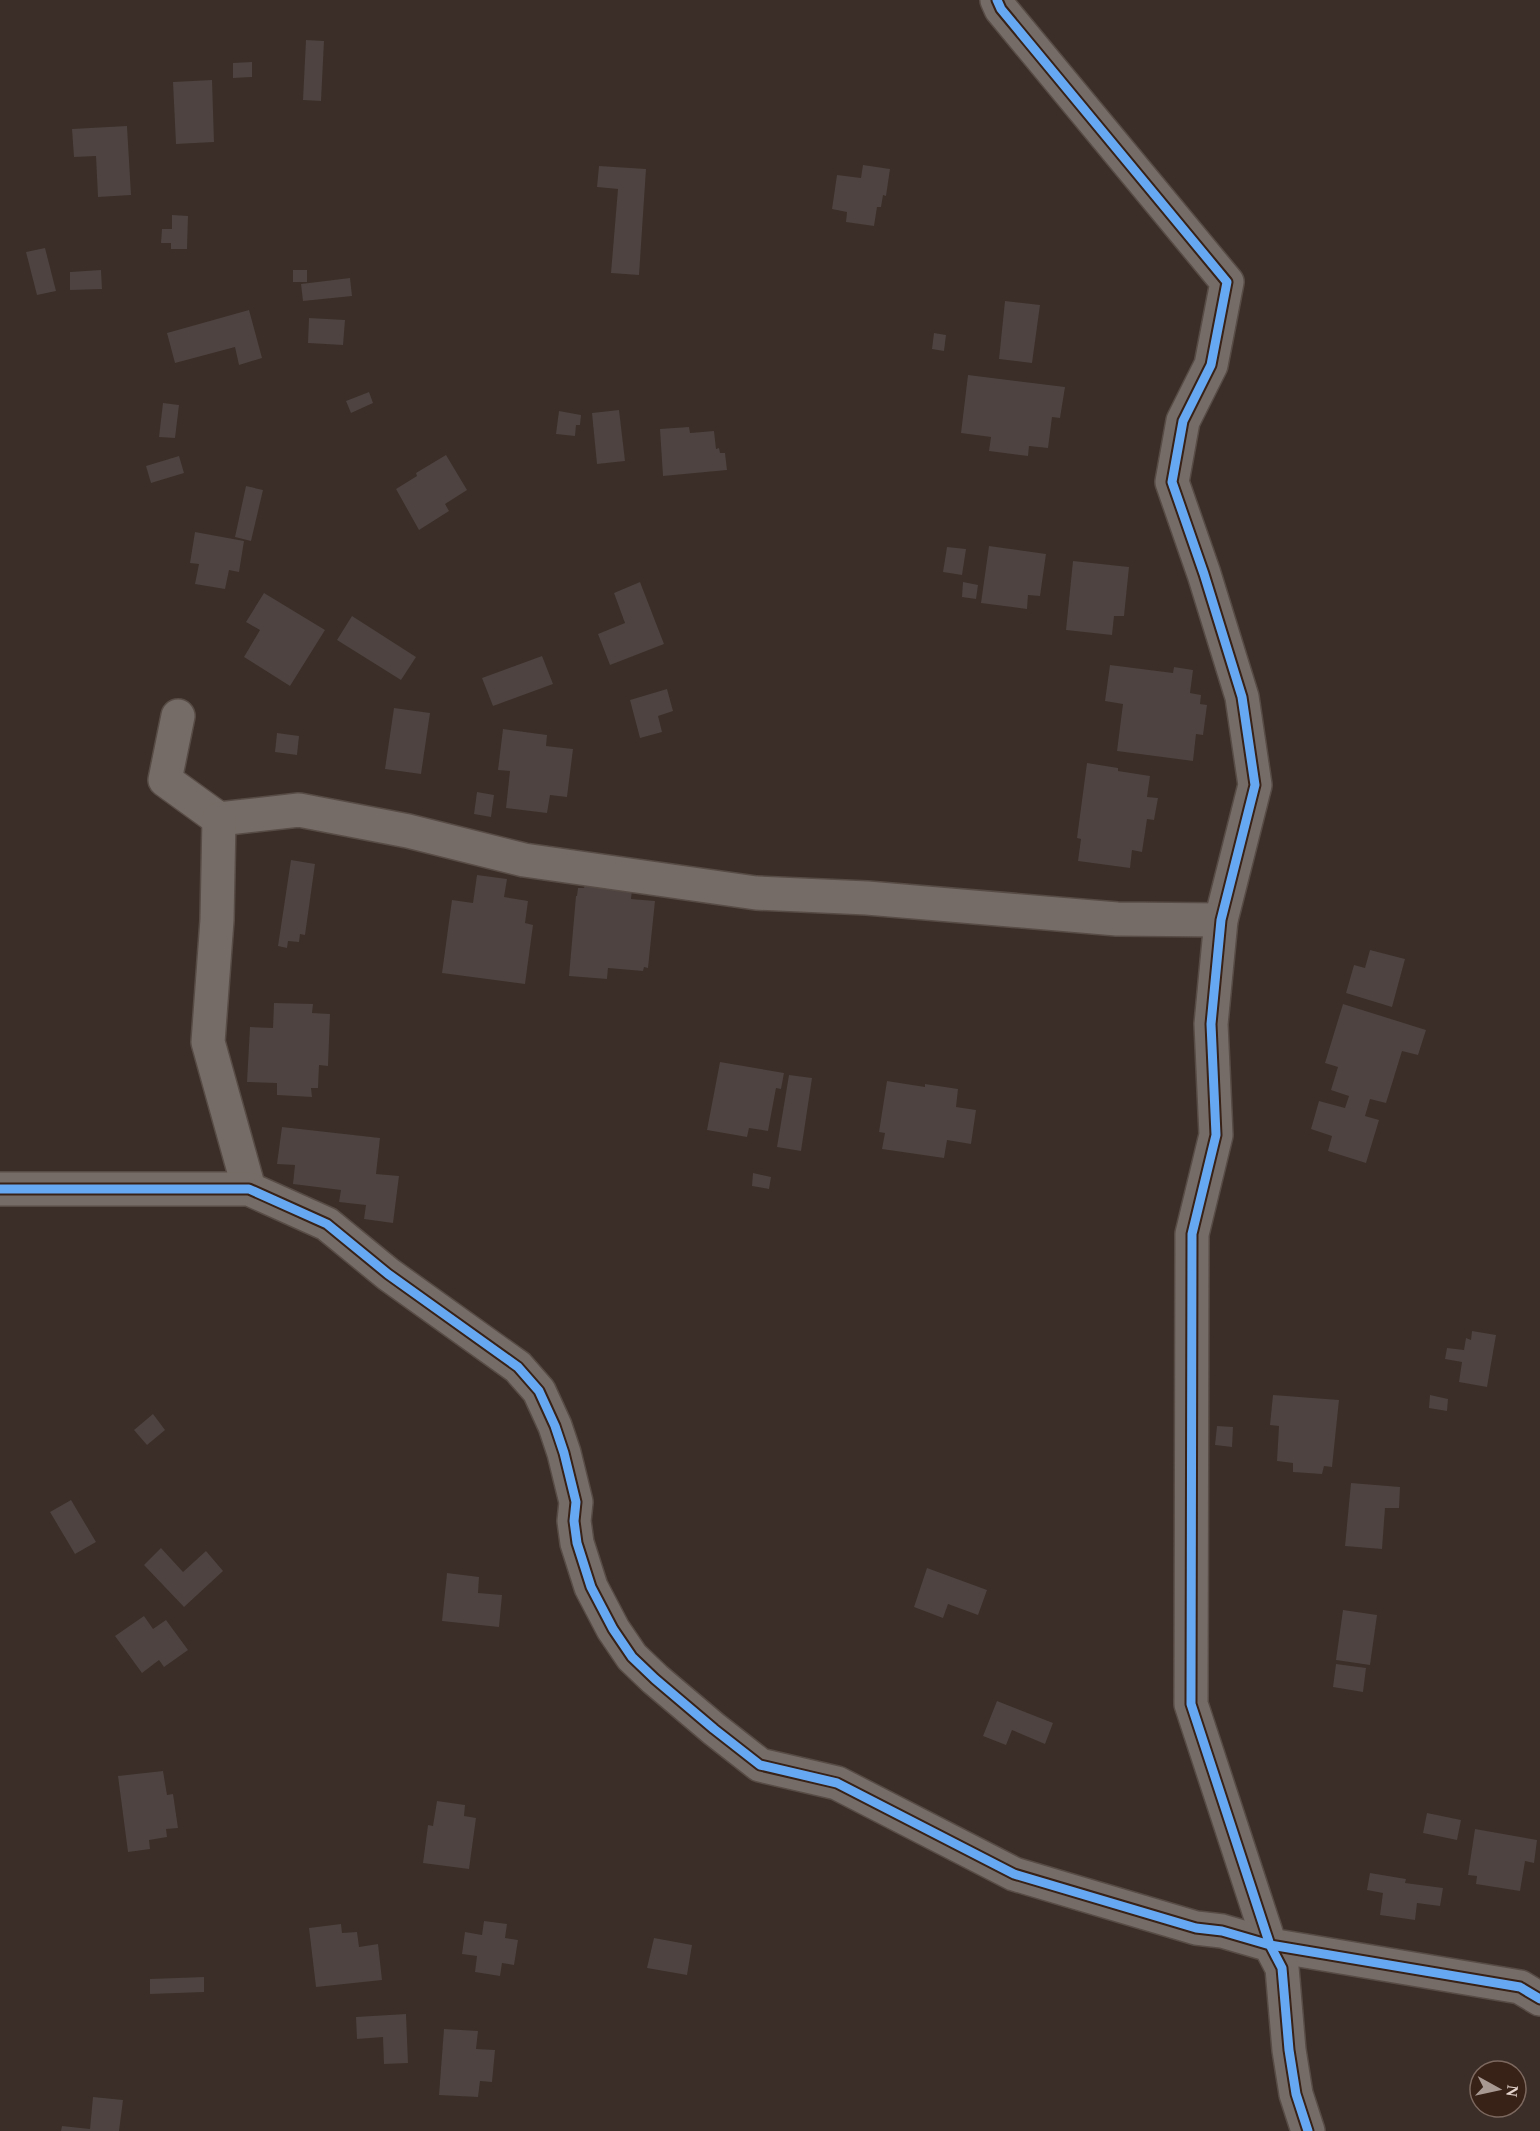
<svg xmlns="http://www.w3.org/2000/svg" width="1540" height="2131" font-family="Georgia,serif">
  <style>
    .building { fill: #4e4340 }
    .lines { fill: none; stroke-linecap: round; stroke-linejoin: round }
    .street-casing { stroke: #584c46; stroke-width: 36 }
    .street { stroke: #766c67; stroke-width: 33 }
    .cycleway-casing { stroke: #382116; stroke-width: 13 }
    .cycleway { stroke: #66a8f1; stroke-width: 9 }
  </style>
  <rect width="100%" height="100%" fill="#3b2e28"/>
  <g class="building">
    <path d="M306,40l18,1 -3,60 -18,-1z"/>
    <path d="M252,62v15l-19,1v-15z"/>
    <path d="M212,80l2,62 -38,2 -3,-62z"/>
    <path d="M127,126l4,69 -33,2 -2,-41 -22,1 -2,-28z"/>
    <path d="M863,165l27,4 -4,27 -3,-1 -2,12h-4l-3,19 -28,-4 1,-10 -15,-3 5,-34 24,3z"/>
    <path d="M599,166l47,3 -7,106 -28,-2 7,-84 -21,-2z"/>
    <path d="M172,215l16,1 -1,33h-16v-6h-10l1,-14h10z"/>
    <path d="M45,248l11,43 -19,4 -11,-43z"/>
    <path d="M101,270l1,19 -32,1v-18z"/>
    <rect x="293" y="270" width="14" height="12"/>
    <path d="M350,278l2,18 -49,5 -2,-17z"/>
    <path d="M1005,301l35,4 -8,58 -33,-4z"/>
    <path d="M249,310l13,48 -23,7 -4,-18 -60,16 -8,-30z"/>
    <path d="M309,318l36,2 -2,25 -35,-2z"/>
    <path d="M934,333l12,2 -2,16 -12,-2z"/>
    <path d="M968,375l97,12 -5,31 -8,-1 -4,31 -19,-2 -1,10 -39,-5 2,-14 -30,-4z"/>
    <path d="M369,392l4,11 -22,10 -5,-12z"/>
    <path d="M163,403l16,2 -4,33 -16,-1z"/>
    <path d="M619,410l6,51 -28,3 -5,-51z"/>
    <path d="M559,411l22,4 -1,10h-4l-1,11 -19,-2z"/>
    <path d="M689,427l1,6 24,-2 2,18 3,-1 1,5h5l2,17 -64,6 -3,-47z"/>
    <path d="M446,455l21,35 -22,14 4,7 -30,19 -23,-41 21,-13 -1,-3z"/>
    <path d="M179,456l5,17 -33,10 -5,-17z"/>
    <path d="M246,486l17,4 -12,51 -16,-4z"/>
    <path d="M195,532l49,9 -5,31 -10,-2 -4,19 -30,-5 4,-20 -9,-1z"/>
    <path d="M989,546l57,8 -6,42 -12,-1 -1,14 -46,-6z"/>
    <path d="M947,547l19,2 -4,26 -19,-3z"/>
    <path d="M1073,561l56,6 -5,49h-10l-2,19 -46,-5z"/>
    <path d="M640,582l24,62 -54,21 -12,-31 27,-11 -11,-30z"/>
    <path d="M963,582l15,3 -2,14 -14,-2z"/>
    <path d="M264,593l61,37 -35,56 -46,-29 16,-27 -14,-8z"/>
    <path d="M352,616l64,41 -15,23 -64,-40z"/>
    <path d="M542,656l11,28 -60,22 -11,-28z"/>
    <path d="M1110,665l63,8 1,-6 19,3 -3,23 11,2 -1,9 7,1 -4,30 -7,-1 -3,27 -76,-10 6,-47 -18,-3z"/>
    <path d="M667,689l6,22 -15,5 4,16 -22,6 -10,-38z"/>
    <path d="M394,708l36,5 -9,61 -36,-5z"/>
    <path d="M503,729l44,6 -1,11 27,3 -6,48 -17,-2 -3,18 -41,-5 4,-37 -12,-1z"/>
    <path d="M277,733l22,3 -2,19 -22,-3z"/>
    <path d="M1087,763l31,5v3l32,5 -3,21 11,1 -4,22 -7,-1 -5,33 -10,-2 -2,18 -52,-7 3,-22 -4,-1z"/>
    <path d="M477,792l17,3 -3,22 -17,-3z"/>
    <path d="M291,860l24,4 -10,71 -5,-1 -1,8 -11,-1 -1,7 -9,-2z"/>
    <path d="M477,875l30,4 -3,18 24,4 -3,22 8,2 -8,59 -83,-11 10,-73 21,3z"/>
    <path d="M585,882l47,8 -1,9 24,2 -7,67 -4,-1 -1,4 -35,-3 -1,11 -38,-3 7,-80h1l1,-8h6z"/>
    <path d="M1370,950l35,9 -13,48 -46,-14 8,-28 11,3z"/>
    <path d="M274,1003l39,1 -1,9 18,1 -2,52 -9,-1 -1,23h-7l1,9 -35,-2v-12l-30,-1 3,-55 23,1z"/>
    <path d="M1343,1004l83,26 -8,25 -16,-4 -16,52 -16,-4 -5,17 14,4 -13,43 -38,-12 4,-15 -21,-7 8,-28 26,7 4,-12 -18,-6 7,-23 -13,-4z"/>
    <path d="M720,1062l64,11 -3,16 -5,-1 -8,43 -19,-3 -2,9 -40,-7z"/>
    <path d="M789,1075l23,3 -11,73 -24,-4z"/>
    <path d="M887,1081l38,6v-3l33,5 -2,18 20,3 -5,34 -24,-4 -3,18 -62,-9 3,-16 -6,-1z"/>
    <path d="M282,1127l98,11 -4,36 23,2 -6,47 -29,-4 2,-14 -27,-3 2,-12 -48,-6 2,-19 -18,-1z"/>
    <path d="M753,1173l18,4 -2,12 -17,-3z"/>
    <path d="M1472,1331l24,4 -9,52 -28,-5 3,-20 -17,-3 2,-11 17,2 2,-12 5,2z"/>
    <path d="M1273,1395l66,5 -7,67 -8,-1 -2,8 -29,-2v-9l-16,-2 2,-35 -9,-1z"/>
    <path d="M1430,1395l18,4 -1,12 -18,-3z"/>
    <path d="M153,1414l12,16 -18,15 -13,-15z"/>
    <path d="M1217,1426l16,1 -1,20 -17,-2z"/>
    <path d="M1351,1483l49,4 -1,21h-14l-3,41 -37,-3z"/>
    <path d="M71,1500l25,42 -21,12 -25,-42z"/>
    <path d="M161,1548l22,24 23,-21 17,20 -39,36 -40,-42z"/>
    <path d="M927,1568l60,22 -9,25 -30,-11 -5,14 -29,-11z"/>
    <path d="M447,1573l32,4 -1,16 24,2 -3,32 -57,-6z"/>
    <path d="M1343,1610l34,5 -7,50 -34,-5z"/>
    <path d="M144,1616l9,13 13,-9 22,30 -24,17 -5,-7 -17,13 -27,-37z"/>
    <path d="M1336,1664l30,4 -3,24 -30,-5z"/>
    <path d="M997,1701l56,22 -8,21 -33,-14 -6,15 -23,-9z"/>
    <path d="M163,1771l4,24 6,-1 5,34 -12,1 1,8 -18,3 1,9 -22,3 -10,-76z"/>
    <path d="M437,1801l28,4 -1,11 12,2 -7,51 -46,-6 5,-38 5,1z"/>
    <path d="M1427,1813l34,7 -4,20 -34,-7z"/>
    <path d="M1475,1829l62,11 -3,23 -9,-2 -5,30 -44,-7 1,-8 -9,-1z"/>
    <path d="M1370,1873l36,6 -1,4 38,5 -3,18 -23,-3 -2,17 -35,-5 3,-22 -16,-3z"/>
    <path d="M484,1921l23,3 -2,14 13,2 -4,25 -12,-2 -2,13 -25,-4 2,-16 -15,-2 3,-22 17,3z"/>
    <path d="M341,1924l1,9 15,-1 2,15 19,-3 4,36 -66,7 -7,-59z"/>
    <path d="M654,1938l38,7 -5,30 -40,-7z"/>
    <path d="M204,1977v15l-54,2v-15z"/>
    <path d="M406,2014l2,49 -24,1 -1,-27 -26,2 -1,-22z"/>
    <path d="M444,2029l34,2 -2,18 19,1 -3,32 -12,-1 -2,16 -39,-2z"/>
    <path d="M93,2097l30,3 -4,31h-58l1,-5 28,3z"/>
  </g>
  <g class="lines">
    <g class="street-casing">
      <g id="street">
        <path d="M997,0l4,9 226,273 -16,83 -28,56 -11,61 32,92 38,123 13,88 -34,135 -10,104 5,111 -24,99 -1,470 79,241 250,42 20,12"/>
        <path d="M178,716l-13,64 54,39 80,-9 109,21 116,29 232,33 111,5 250,21 104,1"/>
        <path d="M219,819l-2,101 -9,122 41,147"/>
        <path d="M0,1189h249l78,35 61,50 130,93 21,24 16,35 9,27 12,49 -2,19 3,22 14,44 22,42 19,28 23,22 59,50 46,36 77,18 177,91 182,54 26,3 48,14 12,23 7,82 7,44 12,37"/>
      </g>
    </g>
    <use href="#street" class="street"/>
    <g class="cycleway-casing">
      <g id="cycleway">
        <path d="M997,0l4,9 226,273 -16,83 -28,56 -11,61 32,92 38,123 13,88 -34,135 -10,104 5,111 -24,99 -1,470 79,241 250,42 20,12"/>
        <path d="M0,1189h249l78,35 61,50 130,93 21,24 16,35 9,27 12,49 -2,19 3,22 14,44 22,42 19,28 23,22 59,50 46,36 77,18 177,91 182,54 26,3 48,14 12,23 7,82 7,44 12,37"/>
      </g>
    </g>
    <use href="#cycleway" class="cycleway"/>
  </g>
  <g transform="translate(1498 2089) rotate(98)"><circle r="28" fill="#382116" stroke="#7c685f" stroke-width="1.5"/>
  <path d="M0-4.5L10 22L0 15L-10 22Z" fill="#a89993"/>
  <text y="-9" font-size="16" font-weight="bold" text-anchor="middle" fill="#e3d3cc">N</text>
  </g>
</svg>
